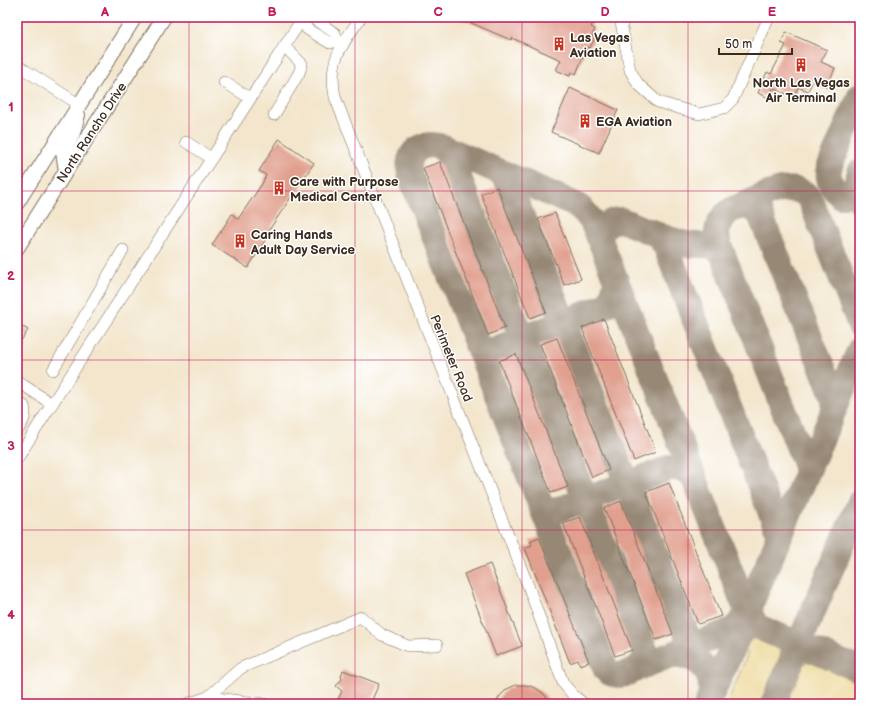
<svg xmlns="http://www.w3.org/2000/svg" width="877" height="721" font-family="'Balsamiq Sans',sans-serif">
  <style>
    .sand { fill: #eeda9e; stroke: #94825e }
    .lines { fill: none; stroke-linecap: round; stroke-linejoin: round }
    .taxiway { stroke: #978876; stroke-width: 26 }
    .building { fill: #e1a08f }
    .minor-casing { stroke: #7b6c5b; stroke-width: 12 }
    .major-casing { stroke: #7b6c5b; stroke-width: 16 }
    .minor { stroke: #fff; stroke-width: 11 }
    .major { stroke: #fff; stroke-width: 14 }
    .grid { fill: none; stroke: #c2185b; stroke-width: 1; stroke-opacity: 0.55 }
    .labels { text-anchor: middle; stroke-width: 3; stroke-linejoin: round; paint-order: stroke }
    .poi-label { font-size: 13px; font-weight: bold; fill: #3b2a1e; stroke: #fff; text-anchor: start }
    .street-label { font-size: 13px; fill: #3b2a1e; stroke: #fff }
    .neatline { fill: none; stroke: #c2185b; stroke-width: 1.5 }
    .grid-label { font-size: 13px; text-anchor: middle; font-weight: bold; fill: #c2185b }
  </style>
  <rect width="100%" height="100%" fill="#fff"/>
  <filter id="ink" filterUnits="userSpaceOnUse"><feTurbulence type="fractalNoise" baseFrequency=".025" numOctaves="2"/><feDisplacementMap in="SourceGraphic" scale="8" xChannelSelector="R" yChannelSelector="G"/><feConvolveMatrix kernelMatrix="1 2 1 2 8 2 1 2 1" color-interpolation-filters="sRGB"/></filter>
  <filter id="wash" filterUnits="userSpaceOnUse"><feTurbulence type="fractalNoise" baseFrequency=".012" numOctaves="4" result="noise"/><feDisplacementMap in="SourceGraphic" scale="16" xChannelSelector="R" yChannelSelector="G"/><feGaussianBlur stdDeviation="0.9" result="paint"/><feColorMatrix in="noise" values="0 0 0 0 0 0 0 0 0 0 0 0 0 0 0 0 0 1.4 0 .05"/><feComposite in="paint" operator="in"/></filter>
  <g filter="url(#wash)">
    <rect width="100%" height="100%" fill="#f3e6cd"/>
    <g class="sand">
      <path d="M760,637l16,5c13,18 -5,45 -12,62h-37l21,-51 -8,-5 8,-9z"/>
      <path d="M810,660h7l43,18v26h-79c7,-17 12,-35 29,-44z"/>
    </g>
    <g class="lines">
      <g class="taxiway">
        <path d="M443,147l11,18 191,485c4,20 -29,32 -39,20l-196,-495c-5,-23 12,-35 33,-28l133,58c14,9 18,20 24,35l150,379 8,8 102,43"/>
        <path d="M498,171l7,6 4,7 178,451 5,6 10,1"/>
        <path d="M860,172l-5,16 5,13"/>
        <path d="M841,196c-9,-8 -14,-15 -12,-28l31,-72"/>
        <path d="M737,208c21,-9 62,-35 75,-4l48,121"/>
        <path d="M651,231l6,4 8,10 113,286 -1,11"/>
        <path d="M600,240c1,-12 8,-20 21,-20 21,8 43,19 65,24 14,3 28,-3 37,11l83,211v9l-55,128 -1,10 4,9"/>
        <path d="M723,255c-2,-6 -6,-14 -6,-21 0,-15 15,-30 31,-27 4,1 8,4 11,5l75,185v13"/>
        <path d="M477,344l7,6h9l112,-44 6,-5 5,-18"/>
        <path d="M806,475l54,-126"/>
        <path d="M540,504l7,7 11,-1 111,-42c10,-1 17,2 24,9"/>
        <path d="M667,656c27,-5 49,14 43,41"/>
        <path d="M641,667l93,-38 9,-9 8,-17"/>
        <path d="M707,704l32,-70 10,-9"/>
        <path d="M773,704l87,-202"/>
      </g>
    </g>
    <g id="blocks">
      <g class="building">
        <path d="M457,17h126l10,6 -2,4 4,2 -3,7 3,1 -5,11 -3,-1 -11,27 -5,-2 -1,4 -14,-6 5,-10 -49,-22 -1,2z"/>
        <path d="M786,32l41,18 -6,12 14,6 -8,19 -14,-6 -5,10 -10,-4 -4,10 -21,-9 -4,10 -11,-5 9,-21 4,2 15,-29 -5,-2z"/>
        <path d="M570,88l48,22 -19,43 -48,-21z"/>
        <path d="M279,139l35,24 -49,73 2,1 -19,31 -36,-23 20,-31 6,5 24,-35 4,-9 -7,-4z"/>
        <path d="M440,162l65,166 -17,7 -65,-167z"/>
        <path d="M497,187l49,125 -16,6 -49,-124z"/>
        <path d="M555,213l26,66 -17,6 -26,-66z"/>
        <path d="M604,319l52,133 -22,9 -52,-133z"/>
        <path d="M17,323l11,7 -11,17z"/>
        <path d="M557,338l52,132 -17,7 -52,-133z"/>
        <path d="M516,354l52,133 -17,6 -52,-132z"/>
        <path d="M669,483l52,133 -23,8 -52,-132z"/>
        <path d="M621,501l52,133 -17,6 -52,-132z"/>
        <path d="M580,517l52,133 -17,6 -52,-133z"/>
        <path d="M539,537l50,125 -9,3 -2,-5 -8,3 -45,-115 7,-3 -2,-4z"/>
        <path d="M490,564l32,82 -26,10 -32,-82z"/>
        <path d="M343,670l36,14 -9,20h-34l6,-13 -6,-5 6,-7 -1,-3z"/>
        <path d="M516,685h10l10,3 8,6 7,10h-56l5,-8 7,-7z"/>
      </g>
    </g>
  </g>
  <g filter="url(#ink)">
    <use href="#blocks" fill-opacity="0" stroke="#7b6c5b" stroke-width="1"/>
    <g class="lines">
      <g class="minor-casing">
        <g id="minor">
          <path d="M361,17c-20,30 -33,42 -26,80l194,491 34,95 10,12 11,9"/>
          <path d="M620,17l10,53 8,14 20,18 41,12 25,-6 9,-9 36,-82"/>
          <path d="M302,19l10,-1 23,15 2,8 6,4"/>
          <path d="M302,19l5,10 23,14 7,-2"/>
          <path d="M17,65l63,40"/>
          <path d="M224,82l26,16"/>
          <path d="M274,115l25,-42 3,-9 -18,-18"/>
          <path d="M186,142l25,16"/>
          <path d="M53,370l70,-120"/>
          <path d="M17,381l35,23 -35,55"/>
          <path d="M17,402l7,4c3,10 -1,16 -7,25"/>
          <path d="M52,404l250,-385"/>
          <path d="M208,697l33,-29 120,-51 21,18 26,11 29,-1"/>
          <path d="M187,704l21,-7 57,7"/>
        </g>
      </g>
      <g class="major-casing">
        <g id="major">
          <path d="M66,171l-3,-19 10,-19 5,-18"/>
          <path d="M17,203l118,-186"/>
          <path d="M17,248l147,-231"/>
        </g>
      </g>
      <use href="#minor" class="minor"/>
      <use href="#major" class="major"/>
    </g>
  </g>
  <path class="grid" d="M189,17v687M355,17v687M522,17v687M688,17v687M17,191h843M17,360h843M17,530h843"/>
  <defs>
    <g id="building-bare" transform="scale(1.08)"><path d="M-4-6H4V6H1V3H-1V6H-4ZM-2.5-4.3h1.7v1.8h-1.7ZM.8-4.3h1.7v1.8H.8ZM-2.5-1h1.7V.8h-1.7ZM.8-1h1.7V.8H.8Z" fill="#c8321e" stroke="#fff" stroke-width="2.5" paint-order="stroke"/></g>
  </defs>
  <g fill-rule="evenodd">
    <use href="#building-bare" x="559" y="44"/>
    <use href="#building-bare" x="801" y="65"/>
    <use href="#building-bare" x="585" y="121"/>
    <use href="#building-bare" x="279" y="188"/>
    <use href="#building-bare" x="240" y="241"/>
  </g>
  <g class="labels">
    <g class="poi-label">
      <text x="570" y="42">Las Vegas<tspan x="570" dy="15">Aviation</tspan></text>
      <text x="801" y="87" text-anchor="middle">North Las Vegas<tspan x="801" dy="15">Air Terminal</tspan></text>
      <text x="596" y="126">EGA Aviation</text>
      <text x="290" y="186">Care with Purpose<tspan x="290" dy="15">Medical Center</tspan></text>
      <text x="251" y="239">Caring Hands<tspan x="251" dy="15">Adult Day Service</tspan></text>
    </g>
    <g class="street-label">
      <text transform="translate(91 132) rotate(-57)" y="5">North Rancho Drive</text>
      <text transform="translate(452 358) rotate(68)" y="5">Perimeter Road</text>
    </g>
  </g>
  <rect width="877" height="721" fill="none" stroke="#fff" stroke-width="44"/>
  <path d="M719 48v6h73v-6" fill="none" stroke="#3b2a1e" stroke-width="2"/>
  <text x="725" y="48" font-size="12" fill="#3b2a1e" stroke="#ffffff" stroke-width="3" paint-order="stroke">50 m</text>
  <rect x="22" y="22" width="833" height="677" class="neatline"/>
  <g class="grid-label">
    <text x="105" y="16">A</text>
    <text x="272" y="16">B</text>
    <text x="438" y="16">C</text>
    <text x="605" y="16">D</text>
    <text x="772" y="16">E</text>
    <text x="11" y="111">1</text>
    <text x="11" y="280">2</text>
    <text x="11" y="450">3</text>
    <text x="11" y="619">4</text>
  </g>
</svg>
